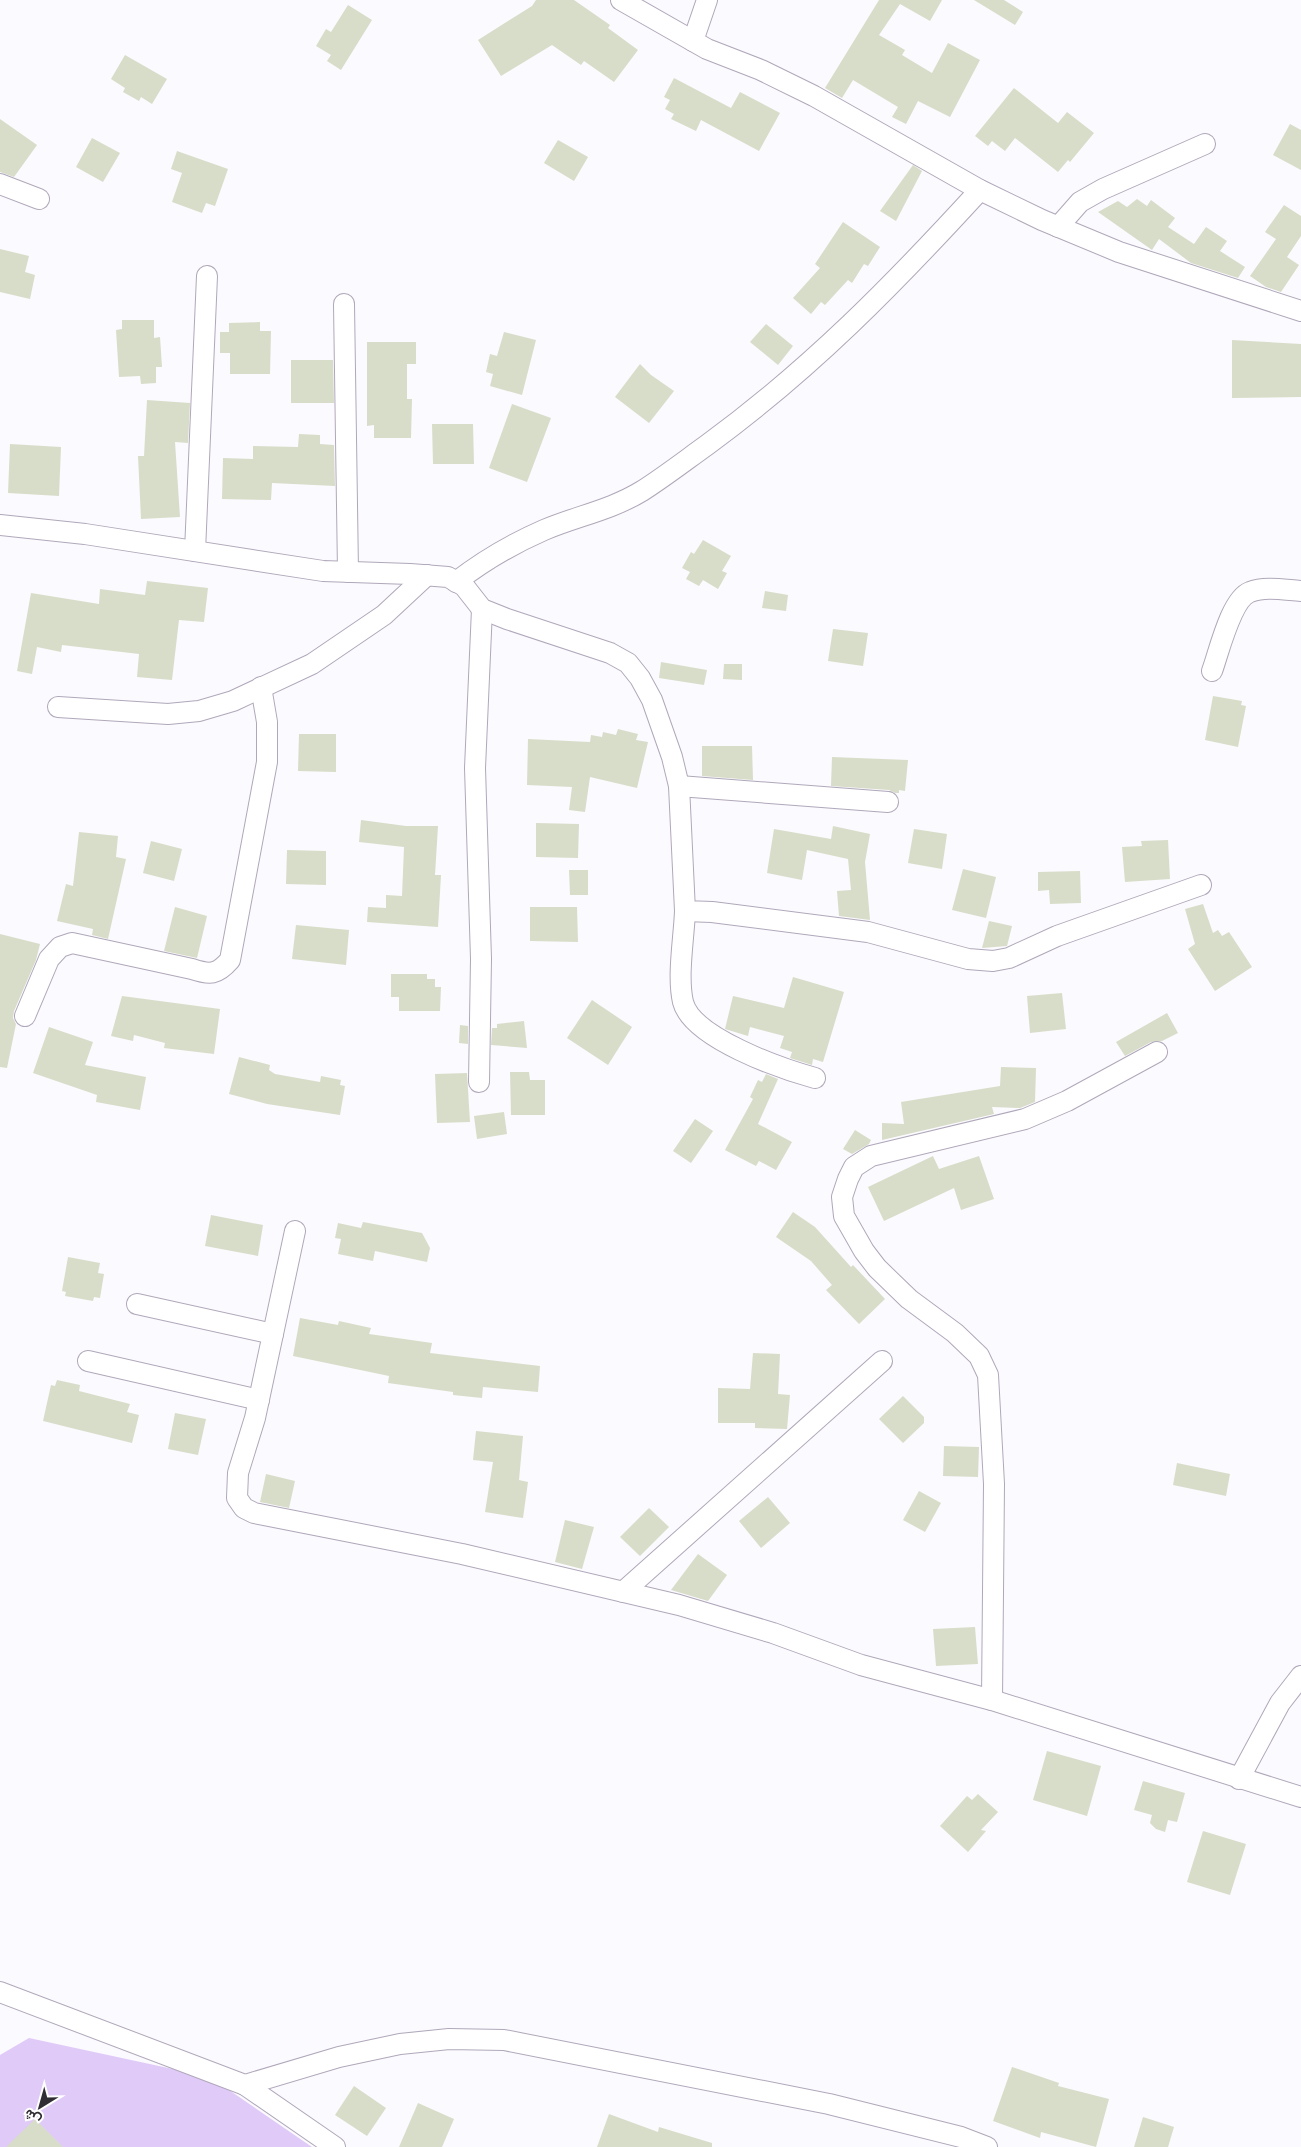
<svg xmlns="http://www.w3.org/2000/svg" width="1301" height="2147" font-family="'Golos Text',Vazirmatn,sans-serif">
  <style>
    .green { fill: #e0caf8 }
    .building { fill: #d8ddc9 }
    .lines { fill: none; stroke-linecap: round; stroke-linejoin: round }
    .minor-casing { stroke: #b0a8ba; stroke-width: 22 }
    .minor { stroke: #fff; stroke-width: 20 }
  </style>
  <rect width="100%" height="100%" fill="#fbfafe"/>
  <path class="green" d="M29,2038l181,39 102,70h-312v-92z"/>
  <g class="building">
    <path d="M536,0h38l36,25 -2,3 30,22 -24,32 -30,-21 -3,4 -29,-20 -51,31 -23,-36 54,-34z"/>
    <path d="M879,0h63l-12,21 -30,-17 -21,31 26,15 -3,5 30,18 16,-30 32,17 -30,57 -32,-16 -12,23 -14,-7 6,-10 -45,-27 -11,18 -17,-10z"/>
    <path d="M974,0h30l19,12 -8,13z"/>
    <path d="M348,5l24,15 -31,50 -14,-9 4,-6 -15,-9 10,-17 5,3z"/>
    <path d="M125,55l42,24 -15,25 -11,-7 -2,4 -16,-9 2,-4 -14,-9z"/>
    <path d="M674,78l57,30 9,-16 40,21 -21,38 -58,-31 -5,11 -25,-12 3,-5 -9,-5 5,-9 -6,-3z"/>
    <path d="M1014,88l44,35 9,-11 27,21 -24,29 -2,-2 -10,12 -43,-34 -10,13 -13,-10 -4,5 -13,-10z"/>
    <path d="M0,119l37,26 -23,32 -14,-5z"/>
    <path d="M1290,124l11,6v40l-28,-15z"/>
    <path d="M92,138l28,15 -17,29 -27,-15z"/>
    <path d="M558,140l30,17 -14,24 -30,-18z"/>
    <path d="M177,151l51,18 -13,37 -9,-3 -4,10 -30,-11 10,-29 -11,-4z"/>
    <path d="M913,165l9,6 -26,50 -16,-10z"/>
    <path d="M1137,199l10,7 4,-6 24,18 -7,9 26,17 12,-17 21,14 -7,10 25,16 -7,11 -47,-15 -32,-24 -7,11 -54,-38 20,-11 9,6z"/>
    <path d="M1284,205l17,11v20l-14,21 12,8 -18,27 -15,-5 -16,-11 26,-37 -11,-7z"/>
    <path d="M843,222l37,25 -12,19 -4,-2 -12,19 -4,-3 -23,25 -4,-3 -10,12 -18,-16 27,-30 -5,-4z"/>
    <path d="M0,249l29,7 -4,16 10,3 -5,24 -30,-7z"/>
    <path d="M122,320h32v18l6,-1 2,30h-6v16l-15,1 -1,-8 -21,1 -3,-47 6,-1z"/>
    <path d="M260,322v9h11l-1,43h-40v-21h-10v-21h9v-9z"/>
    <path d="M766,324l27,22 -15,19 -28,-23z"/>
    <path d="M504,332l32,8 -14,55 -32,-9 3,-12 -7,-2 4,-18 7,2z"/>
    <path d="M1232,340l69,4v53l-69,1z"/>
    <path d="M367,342h49v22h-9v35h5l-1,39h-37v-13l-7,1z"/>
    <path d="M291,360h42l1,43h-43z"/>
    <path d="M640,364l11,11 23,16 -25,32 -34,-26z"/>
    <path d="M147,400l43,3 -2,40 -13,-1 5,75 -39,2 -3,-63h6z"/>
    <path d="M512,404l39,14 -24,64 -38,-14z"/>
    <path d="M432,424h41l1,40h-41z"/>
    <path d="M299,434l21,1v9l14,1 1,41 -63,-3 -1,17 -49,-1 1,-41 30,1v-13l45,1z"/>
    <path d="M10,444l51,3 -2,49 -51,-3z"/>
    <path d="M703,540l28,16 -9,15 5,2 -9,16 -15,-9 -4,6 -13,-7 4,-7 -8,-4 9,-16 3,2z"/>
    <path d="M147,581l61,7 -4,34 -25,-2 -7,60 -35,-3 2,-23 -77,-9 -1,7 -24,-5 -5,27 -15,-3 14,-78 68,11 1,-15 45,6z"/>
    <path d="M765,591l23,4 -2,16 -24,-3z"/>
    <path d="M833,629l35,4 -5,33 -35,-5z"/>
    <path d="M661,662l46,8 -3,15 -45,-7z"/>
    <path d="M724,664h18v16l-19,-1z"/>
    <path d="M1213,696l29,5 -1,4 5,1 -8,41 -33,-7z"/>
    <path d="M618,729l20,5 -2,6 12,2 -11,46 -47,-11 -5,35 -16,-2 3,-23 -45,-2 1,-46 62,3 1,-7 11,2 1,-5 13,3z"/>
    <path d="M299,734h37v38l-38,-1z"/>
    <path d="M702,746h50l1,34 -51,-4z"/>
    <path d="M832,757l76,3 -3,31 -6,-1v3h-4l-6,-3 -58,-4z"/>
    <path d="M361,820l45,6h32l-3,49h6l-3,52 -71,-5 1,-15 18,1v-13l16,1 2,-49 -45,-5z"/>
    <path d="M536,823l43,1 -1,34 -42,-1z"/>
    <path d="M833,826l37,8 -5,28 5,58 -31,-4 -2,-25 14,-1 -3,-31 -41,-9 -5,30 -35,-7 7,-44 57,10z"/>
    <path d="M914,829l33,5 -5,35 -34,-6z"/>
    <path d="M79,832l39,4 -2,21 10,2 -18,80 -16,-4 1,-6 -36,-8 9,-37 7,2z"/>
    <path d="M1168,840l2,39 -45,3 -3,-35 20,-1 -1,-5z"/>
    <path d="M151,841l31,8 -8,32 -31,-8z"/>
    <path d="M287,850l39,1v34l-40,-1z"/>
    <path d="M963,869l33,8 -10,41 -34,-8z"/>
    <path d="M569,870h19v25h-18z"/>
    <path d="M1080,871l1,32 -31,1 -1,-14 -11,1v-19z"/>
    <path d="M1203,904l10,29 5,-3 4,6 7,-4 23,35 -37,24 -27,-42 7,-5 -10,-35z"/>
    <path d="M175,907l32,9 -10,42 -33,-7z"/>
    <path d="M530,907h47l1,35 -48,-1z"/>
    <path d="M989,921l23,5 -5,20 -25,2z"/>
    <path d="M296,925l53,5 -3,35 -54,-6z"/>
    <path d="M0,934l40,10 -4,16 -22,51 -1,7 3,6 -9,44 -7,-1z"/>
    <path d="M391,974h36v5h8v8h6l-1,24h-41v-14h-8z"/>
    <path d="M793,977l51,15 -21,70 -10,-3 -1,6 -22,-7 2,-6 -12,-4 4,-12 -34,-9 -2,9 -23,-7 8,-33 51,12z"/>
    <path d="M1062,993l4,36 -36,4 -3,-37z"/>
    <path d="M122,996l98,13 -6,45 -50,-6 1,-5 -31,-8 -1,6 -22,-5z"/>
    <path d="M592,1000l40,27 -24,38 -41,-27z"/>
    <path d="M1167,1013l11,20 -16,8 -11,1 -26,14 -9,-14z"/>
    <path d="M524,1021l3,27 -36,-3 1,-17h5v-4z"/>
    <path d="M460,1025l8,1v18l-9,-1z"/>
    <path d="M49,1027l44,15 -8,23 61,12 -6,33 -44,-8 1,-7 -64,-22z"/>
    <path d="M239,1057l31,8 -1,5 6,4 45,8 1,-6 20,4 -1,5 5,1 -5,29 -73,-11 -38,-10z"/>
    <path d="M1001,1067l35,1 -1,34 -15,6 -28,-1 2,7 -112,26v-17l22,1 -3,-22 99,-16z"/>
    <path d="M510,1072h19l1,8h15v35h-34z"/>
    <path d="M467,1073l3,49 -33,1 -2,-49z"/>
    <path d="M766,1074l12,5 -20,45 34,18 -16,28 -17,-9 -3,5 -31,-16 28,-51 -3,-2 8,-17 4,2z"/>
    <path d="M504,1112l3,22 -30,5 -3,-23z"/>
    <path d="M695,1119l18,12 -22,32 -18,-12z"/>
    <path d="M855,1130l16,10 -2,4 -17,10 -9,-5z"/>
    <path d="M933,1156l6,13 40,-13 15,43 -33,11 -7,-22 -70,33 -16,-34z"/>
    <path d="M793,1212l22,15 36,40 2,-2 32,34 -26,25 -33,-34 6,-5 -21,-24 -35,-24z"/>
    <path d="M211,1215l52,10 -5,31 -53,-10z"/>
    <path d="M363,1222l59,11 8,15 -3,14 -52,-11 -2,10 -35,-7 3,-15 -6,-1 3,-15 23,5z"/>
    <path d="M68,1257l32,6 -2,10 6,1 -4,24 -6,-1 -1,4 -28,-5 1,-4 -4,-1z"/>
    <path d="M300,1318l38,7 1,-4 32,7 -2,6 63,9 -2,10 110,13 -2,26 -55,-5 -1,11 -29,-3v-3l-65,-9 1,-7 -96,-20z"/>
    <path d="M753,1353l27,1 -2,40 12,1 -3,34 -32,-1v-5h-37v-35l32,1z"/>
    <path d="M57,1380l23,5 -1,6 51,13 -3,8 12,3 -7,28 -89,-22 8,-36 4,1z"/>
    <path d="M903,1396l21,21v6l-21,20 -24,-24z"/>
    <path d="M175,1413l31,6 -8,36 -30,-6z"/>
    <path d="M476,1431l47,5 -4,44 9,2 -5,36 -38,-6 8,-50 -20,-2z"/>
    <path d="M944,1446l35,1 -1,30 -35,-1z"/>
    <path d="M1177,1463l53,11 -4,22 -53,-11z"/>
    <path d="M266,1474l29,7 -6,27 -29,-6z"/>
    <path d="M919,1491l22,12 -16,29 -22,-12z"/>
    <path d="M768,1497l22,26 -29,25 -22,-27z"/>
    <path d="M649,1508l20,19 -29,29 -20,-19z"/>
    <path d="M565,1520l29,7 -12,42 -27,-7z"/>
    <path d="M698,1554l29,21 -19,26 -37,-11z"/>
    <path d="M975,1627l3,37 -42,2 -3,-37z"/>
    <path d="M1047,1751l54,15 -14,50 -54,-16z"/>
    <path d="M1143,1781l42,12 -8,29 -9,-2 -3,12 -9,-3 -6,-6 2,-8 -18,-5z"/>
    <path d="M978,1794l20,18 -17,18 5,1 -18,21 -28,-26 27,-30 5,4z"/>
    <path d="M1203,1831l43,13 -16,51 -43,-13z"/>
    <path d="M1012,2067l47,16 -1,3 51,13 -13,48 -55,-15 -1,6 -47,-17z"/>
    <path d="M354,2086l32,22 -19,28 -32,-21z"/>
    <path d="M418,2103l36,16 -12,28h-43z"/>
    <path d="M609,2114l49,18 1,-5 53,16v4h-115z"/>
    <path d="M1143,2117l31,10 -6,20h-34z"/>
    <path d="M35,2119l28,28h-57z"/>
  </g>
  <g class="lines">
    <g class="minor-casing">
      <g id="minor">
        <path d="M621,0l86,49 54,21 53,26 166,94 62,30 77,32 182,59"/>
        <path d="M693,41l14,-41"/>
        <path d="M0,184l39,15"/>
        <path d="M1058,227l22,-25 23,-13 102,-45"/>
        <path d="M344,304l4,268"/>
        <path d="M0,525l85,9 238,37 87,3 38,3 16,9 18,23 25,10 103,34 18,10 12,15 12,22 20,57 7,29 6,125 27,1 156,20 100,27 25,2 16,-3 48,-22 144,-51"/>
        <path d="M195,551l12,-275"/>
        <path d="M456,582c27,-21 56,-38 88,-52 33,-14 67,-20 98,-39 22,-14 44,-31 65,-46 104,-76 187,-161 273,-255"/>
        <path d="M1212,671c7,-19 19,-72 38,-79 15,-6 35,-2 51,-1"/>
        <path d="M58,707l110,7 31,-3 34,-10 79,-37 72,-49 43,-40"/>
        <path d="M679,786l209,16"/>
        <path d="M685,911c-1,27 -8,65 -2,91 9,36 99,67 132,76"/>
        <path d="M25,1016l24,-57 11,-12 12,-4 120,26c18,6 25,6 38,-9l37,-198v-40l-6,-35"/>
        <path d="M479,1082l2,-123 -6,-191 7,-159"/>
        <path d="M295,1231l-40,187 -17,55 -1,25 7,10 10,5 208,41 217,51 94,28 88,32 131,35 309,97"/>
        <path d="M137,1304l136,30"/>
        <path d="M88,1361l171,39"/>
        <path d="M623,1592l259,-231"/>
        <path d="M992,1700l2,-216 -6,-109 -9,-19 -24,-23 -46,-34 -32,-31 -13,-17 -20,-35 -2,-19 6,-18 6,-12 17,-11 154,-37 42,-18 90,-49"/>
        <path d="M1239,1779l41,-76 21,-27"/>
        <path d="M0,1992l245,93 94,-28 61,-13 49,-5 55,1 325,64 132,33 26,10"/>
        <path d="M245,2085l90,62"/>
      </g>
    </g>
    <use href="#minor" class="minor"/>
  </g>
  <g transform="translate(40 2107) rotate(217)" stroke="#ffffff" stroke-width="4" paint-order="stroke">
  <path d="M0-4L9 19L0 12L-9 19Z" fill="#302d34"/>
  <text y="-8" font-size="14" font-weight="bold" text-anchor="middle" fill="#302d34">ش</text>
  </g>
</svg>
